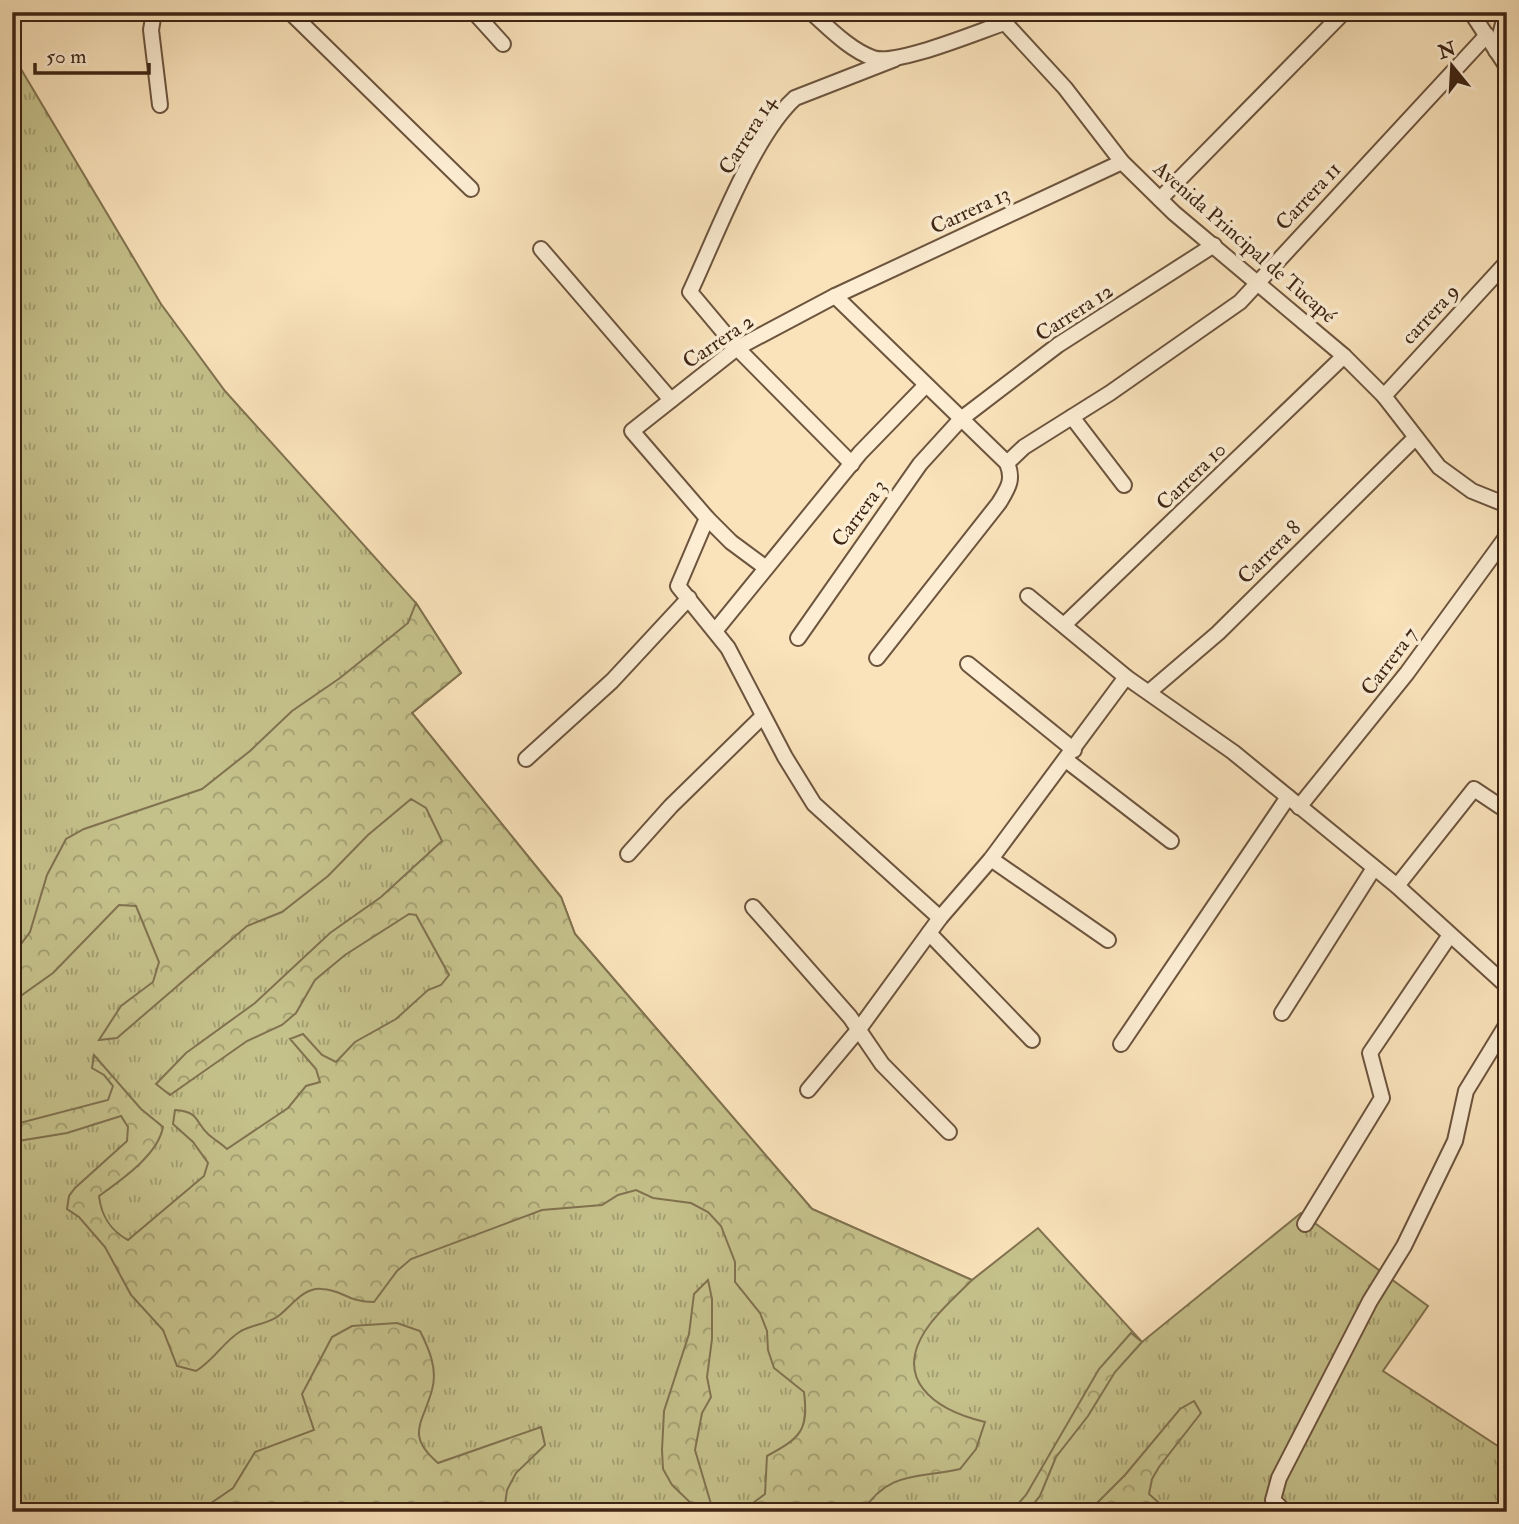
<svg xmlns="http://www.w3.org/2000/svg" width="1519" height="1524" font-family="'IM FELL Double Pica',serif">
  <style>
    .grass { fill: url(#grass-tufts); stroke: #817250; stroke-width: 2 }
    .forest { fill: url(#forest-crowns); stroke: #817250; stroke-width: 2 }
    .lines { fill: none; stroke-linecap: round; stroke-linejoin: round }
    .minor-casing { stroke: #6c543e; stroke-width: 18 }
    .minor { stroke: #fcedd3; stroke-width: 14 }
    .labels { text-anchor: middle; stroke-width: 7; stroke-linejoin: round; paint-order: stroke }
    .street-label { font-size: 21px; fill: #3d2414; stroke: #fcedd3 }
  </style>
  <defs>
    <pattern id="grass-tufts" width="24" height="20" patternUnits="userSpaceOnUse" patternTransform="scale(1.75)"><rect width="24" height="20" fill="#c5c18b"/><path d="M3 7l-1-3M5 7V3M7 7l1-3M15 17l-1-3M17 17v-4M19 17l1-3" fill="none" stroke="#a19d70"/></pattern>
    <pattern id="forest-crowns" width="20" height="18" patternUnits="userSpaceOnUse" patternTransform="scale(1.75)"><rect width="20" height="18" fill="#c5c18b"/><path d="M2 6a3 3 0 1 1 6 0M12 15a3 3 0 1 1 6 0" fill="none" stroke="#a19d70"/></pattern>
  </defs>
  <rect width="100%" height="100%" fill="#fae3bb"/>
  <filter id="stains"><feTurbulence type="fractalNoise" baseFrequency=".00286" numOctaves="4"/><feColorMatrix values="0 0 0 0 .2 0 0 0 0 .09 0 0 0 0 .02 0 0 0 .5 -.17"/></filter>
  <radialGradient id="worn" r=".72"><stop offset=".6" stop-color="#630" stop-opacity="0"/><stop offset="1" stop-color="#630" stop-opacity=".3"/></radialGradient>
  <path class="grass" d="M12,54l149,250 64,87 191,212 45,70 -49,40 149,184 14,37 237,275 160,71 66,-52 104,114 159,-129 127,93 -45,65 124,81v60h-1495z"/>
  <g class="forest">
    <path d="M416,603l45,70 -49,40 149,184 14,37 237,275 160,71c-14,14 -30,28 -42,44 -41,55 5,86 55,98l-9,27 -16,20c-43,10 -71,1 -98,43h-121l24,-18 2,-38c33,-18 42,-25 37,-64l-30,-24 -6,-18 -1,-19 -7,-18 -25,-31v-20l-14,-36 -13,-14 -17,-9 -38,-5 -17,-8 -18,5 -16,10 -60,5 -131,49 -14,12 -23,31c-27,0 -31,-12 -52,-13 -19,-2 -31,18 -45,28 -11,7 -25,8 -36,14 -17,10 -27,29 -45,40l-19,-5 -14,-36 -32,-35 -26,-48 -26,-30 -12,-8 2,-13 6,-8 52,-47 1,-14 -7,-11 -54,17 -55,9v-17l96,-25 5,-14 -9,-11 -12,-7 2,-13 47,54 22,18c-5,28 -42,53 -64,69 2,19 12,35 29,44l76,-64 4,-13 -15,-21 -20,-18 2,-14c26,2 19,12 34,25 6,5 13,9 18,14l61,-41 18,-22 14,-4 -4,-13 -26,-30 13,-5 19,21 14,7 19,-20 41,-23 32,-29 13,-5 8,-10 -33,-60 -7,-1 -64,41 -30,25 -19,33 -14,12 -35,16 -77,54 -14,-11 30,-31 69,-50 75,-70 51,-36 61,-56 -16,-33 -15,-9 -43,36 -40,41 -46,36 -35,14 -130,112 -18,2 22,-34 32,-24 6,-20 -23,-56 -17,-1 -66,68 -41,29v-46l18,-24 17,-57 19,-36 18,-10 118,-40 48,-38 42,-40 48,-33 68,-55z"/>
    <path d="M708,1280l4,19v40l-5,38 4,20 -9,16 -7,37 16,54 11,8h-22l-28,-27 -9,-16 -1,-19 2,-39 25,-77 5,-40z"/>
    <path d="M397,1323l23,8c9,18 18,38 12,59 -9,33 -27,45 6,73l103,-36 4,18 -29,28 -9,17 -3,22h-306l35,-24 22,-36 59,-22 -12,-36 30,-57 20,-11z"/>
    <path d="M1131,1333l11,9 -27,30 -27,44 -32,41 -16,39 -13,16h-16l15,-17 73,-126z"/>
    <path d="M1194,1401l7,12 -42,54 -7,12 -3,15 20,18h-81l37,-37 55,-66z"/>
  </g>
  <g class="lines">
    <g class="minor-casing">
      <g id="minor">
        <path d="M154,12l-3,18 9,75"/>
        <path d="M290,12l181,177"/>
        <path d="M474,12l29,32"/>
        <path d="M811,12c18,16 39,38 62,46 23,8 104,-26 131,-35l10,-11"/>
        <path d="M995,12l70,76 57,74 52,51 170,143 40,40 55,71 33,24 35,14"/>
        <path d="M1471,12l36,55"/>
        <path d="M1496,51l10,-39"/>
        <path d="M1160,199l180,-183"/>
        <path d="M541,249l130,151"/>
        <path d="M835,296l172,167c7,17 1,25 -8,40l-122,155"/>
        <path d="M1384,396l123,-134"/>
        <path d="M1072,417l52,68"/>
        <path d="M1007,463l17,-16 86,-54 130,-91 247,-267"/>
        <path d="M852,464l-115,-116 -47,-56c25,-53 63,-156 105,-194l100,-39"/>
        <path d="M707,518l24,24 35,26"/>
        <path d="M1028,596l98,81 107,75 164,134 110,100"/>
        <path d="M1065,624l279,-268"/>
        <path d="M715,631l145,-178 66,-68"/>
        <path d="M798,638l122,-174 41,-45 97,-74 156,-100"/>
        <path d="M968,664l106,86"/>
        <path d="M1149,692l69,-59 197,-195"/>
        <path d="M526,759l86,-78 77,-83"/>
        <path d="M1066,760l105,81"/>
        <path d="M1299,807l108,-134 100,-137"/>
        <path d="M628,854l43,-48 92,-90"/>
        <path d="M991,859l117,81"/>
        <path d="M1397,886l77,-97 33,22"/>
        <path d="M753,907l97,110 32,47 67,68"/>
        <path d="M940,918l-126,-114 -29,-47 -57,-109 -50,-62 29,-68 -75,-87 105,-83 98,-52 287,-134"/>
        <path d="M929,933l103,107"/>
        <path d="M1282,1013l92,-145"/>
        <path d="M1121,1044l167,-247"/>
        <path d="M808,1090l51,-61 81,-111 51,-59 135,-182"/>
        <path d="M1305,1224l77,-126 -12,-45 80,-118"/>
        <path d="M1285,1512l-12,-12 6,-22 91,-177 34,-55 51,-105 11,-50 41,-67"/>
      </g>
    </g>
    <use href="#minor" class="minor"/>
  </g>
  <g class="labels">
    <g class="street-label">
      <text transform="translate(747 135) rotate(-58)" y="7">Carrera 14</text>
      <text transform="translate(1308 196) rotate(-47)" y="7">Carrera 11</text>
      <text transform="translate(970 210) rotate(-25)" y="7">Carrera 13</text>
      <text transform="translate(1245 242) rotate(41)" y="7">Avenida Principal de Tucapé</text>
      <text transform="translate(1074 312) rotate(-33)" y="7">Carrera 12</text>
      <text transform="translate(1430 314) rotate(-47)" y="7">carrera 9</text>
      <text transform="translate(718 341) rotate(-34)" y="7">Carrera 2</text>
      <text transform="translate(1191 476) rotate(-44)" y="7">Carrera 10</text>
      <text transform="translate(859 513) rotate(-54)" y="7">Carrera 3</text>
      <text transform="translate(1269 552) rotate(-45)" y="7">Carrera 8</text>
      <text transform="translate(1389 661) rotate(-53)" y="7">Carrera 7</text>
    </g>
  </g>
  <rect width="1519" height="1524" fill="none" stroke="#fae3bb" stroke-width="42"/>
  <rect x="14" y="14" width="1491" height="1496" fill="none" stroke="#3d2414" stroke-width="3.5"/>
  <rect x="21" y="21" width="1477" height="1482" fill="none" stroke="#3d2414" stroke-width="2"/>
  <g transform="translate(1452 66) rotate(342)" stroke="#fcedd3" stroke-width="5" paint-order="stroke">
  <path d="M0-5L12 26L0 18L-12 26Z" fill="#3d2414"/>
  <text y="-10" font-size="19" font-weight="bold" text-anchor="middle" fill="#3d2414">N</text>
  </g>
  <path d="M35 63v10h114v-10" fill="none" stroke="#3d2414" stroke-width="3.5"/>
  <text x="46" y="63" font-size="21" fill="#3d2414" stroke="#fcedd3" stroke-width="5" paint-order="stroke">50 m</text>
  <rect width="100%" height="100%" filter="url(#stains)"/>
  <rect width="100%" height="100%" fill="url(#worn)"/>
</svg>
